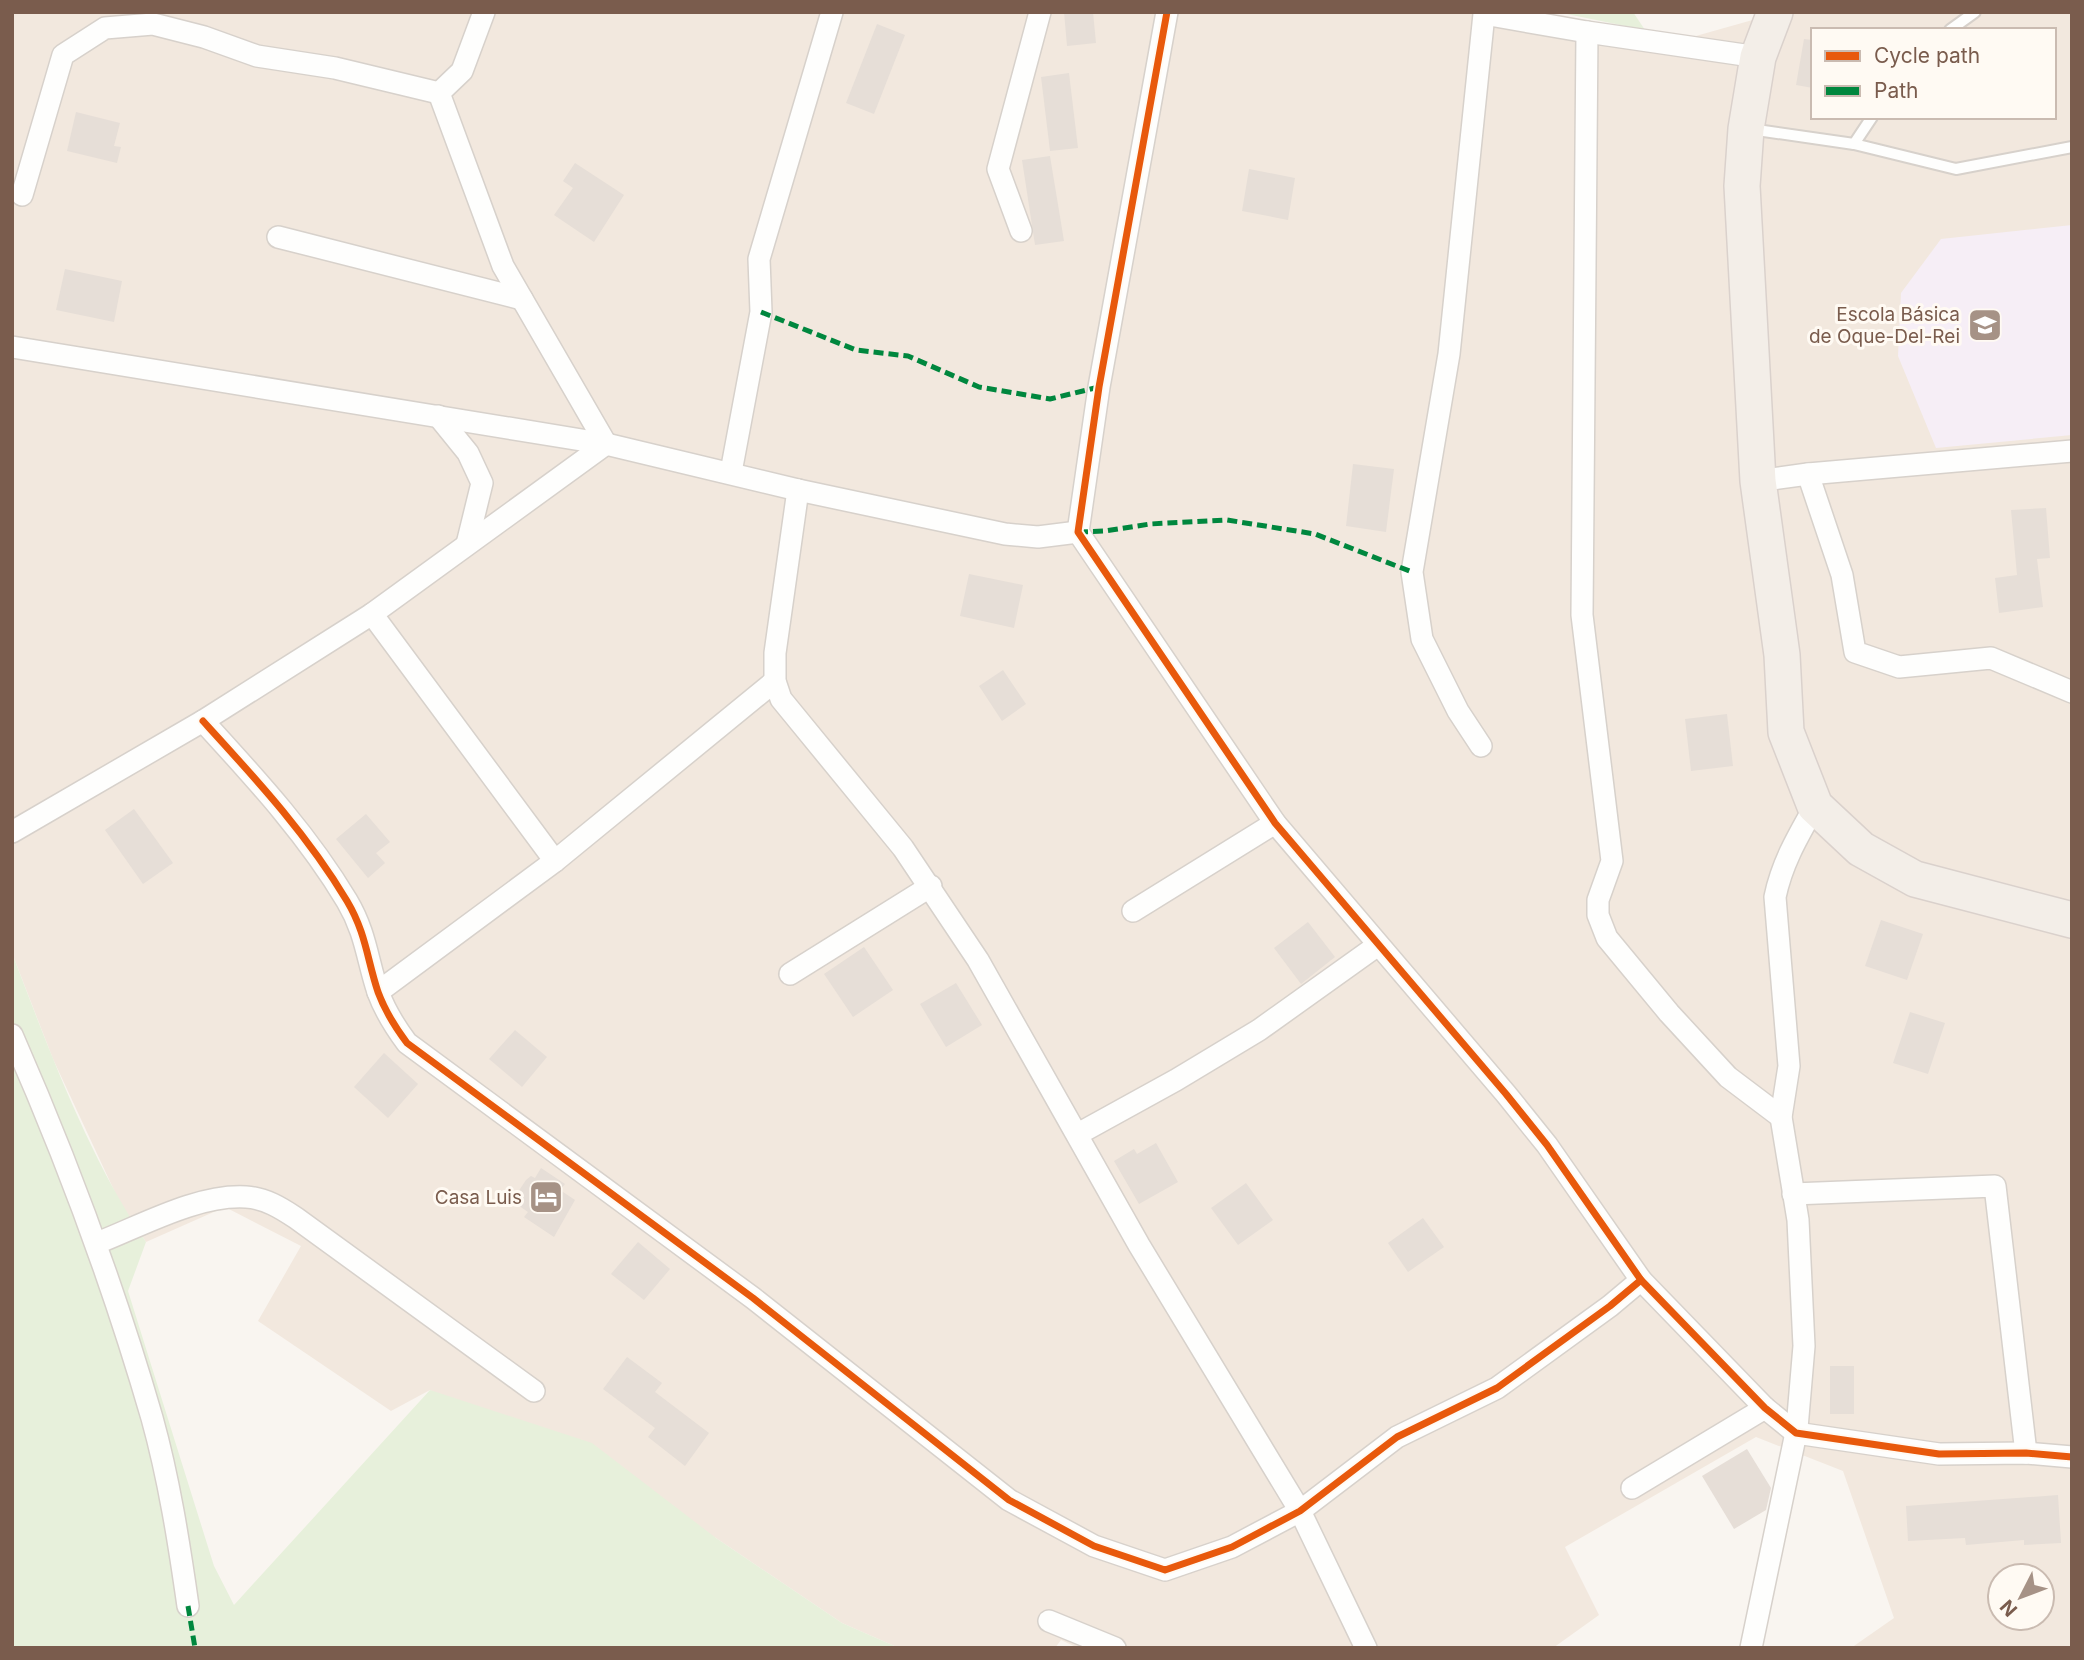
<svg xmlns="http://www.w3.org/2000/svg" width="2084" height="1660" font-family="Inter,sans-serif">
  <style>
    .residential { fill: #f2e8de; fill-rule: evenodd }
    .education { fill: #f6eef6 }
    .green { fill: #e7f0db }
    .building { fill: #e6ded7 }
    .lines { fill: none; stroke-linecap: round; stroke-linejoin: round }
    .lane-casing { stroke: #d7d1cb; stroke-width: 14 }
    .street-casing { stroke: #d7d1cb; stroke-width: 24 }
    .primary-casing { stroke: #dad1cc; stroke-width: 38 }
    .lane { stroke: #fefefd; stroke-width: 10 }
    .street { stroke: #fefefd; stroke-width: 21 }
    .primary { stroke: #f3eee8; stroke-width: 35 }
    .quiet { stroke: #00873e; stroke-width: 5; stroke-dasharray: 10 5; stroke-linecap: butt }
    .cycleway-casing { stroke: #fffaf3; stroke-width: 11 }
    .cycleway { stroke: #e8590c; stroke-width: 7 }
    .labels { text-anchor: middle; stroke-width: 6; stroke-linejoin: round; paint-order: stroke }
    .poi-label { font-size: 19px; fill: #7a5c4d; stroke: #fffaf3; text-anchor: end }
  </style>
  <rect width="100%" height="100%" fill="#f9f5f0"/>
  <path class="residential" d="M12,12h1519l140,31 110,-31h291v1636h-221l43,-30 -51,-147 -87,-34 -191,110 34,68 -46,33h-475l-17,-8 -6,8h-156l-57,-25 -126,-85 -286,-148 -39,21 -133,-90 43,-75 -76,-39 -79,35 -27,-41 -66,-142 -41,-106zM1813,30h241v87h-241zM2000,1576h42v42h-42z"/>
  <path class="education" d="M2072,225v210l-136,13 -38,-92 3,-63 40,-54z"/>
  <g class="green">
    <path d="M1557,12h76l12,18z"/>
    <path d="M12,953c38,99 75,201 134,289l-18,49 86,275 20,39 196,-215 162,53 124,95 126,85 57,25h-887z"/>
  </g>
  <g class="building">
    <path d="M1064,12h29l3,31 -29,3z"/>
    <path d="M877,24l28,11 -31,79 -28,-11z"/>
    <path d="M1804,39l9,1v48l-17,-3z"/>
    <path d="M1069,73l9,75 -28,3 -9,-74z"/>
    <path d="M76,112l44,11 -6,23 7,1 -4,16 -50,-12z"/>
    <path d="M1050,156l14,85 -29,4 -13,-85z"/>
    <path d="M575,163l49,32 -30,47 -40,-27 19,-27 -10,-7z"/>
    <path d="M1249,169l46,9 -7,42 -46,-9z"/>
    <path d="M65,269l57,12 -8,41 -58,-12z"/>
    <path d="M1353,464l41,5 -8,63 -40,-6z"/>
    <path d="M2046,508l4,50 -13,1 6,48 -44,6 -4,-35 22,-3 -6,-65z"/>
    <path d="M969,574l54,11 -9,43 -54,-12z"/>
    <path d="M1003,670l23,34 -24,17 -23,-35z"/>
    <path d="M1727,714l6,52 -42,5 -6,-52z"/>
    <path d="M134,809l39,54 -30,21 -38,-54z"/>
    <path d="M366,814l24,28 -14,11 9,10 -17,15 -32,-39z"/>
    <path d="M1881,920l42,14 -16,46 -42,-14z"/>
    <path d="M1308,922l27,35 -34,27 -27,-36z"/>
    <path d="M864,947l29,43 -40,27 -29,-43z"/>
    <path d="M956,983l26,42 -36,22 -26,-43z"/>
    <path d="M1910,1012l35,11 -17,51 -35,-11z"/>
    <path d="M515,1030l32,27 -25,30 -33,-28z"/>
    <path d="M384,1053l34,31 -30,34 -34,-31z"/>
    <path d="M1156,1143l22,39 -39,22 -25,-43 20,-12 3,5z"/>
    <path d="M541,1168l24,16 -5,6 15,10 -21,37 -30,-20 4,-5 -16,-11 14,-21 5,-4 4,2z"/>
    <path d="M1246,1183l27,37 -35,25 -27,-37z"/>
    <path d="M1423,1218l21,29 -36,25 -20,-29z"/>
    <path d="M638,1242l32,27 -26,31 -33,-26z"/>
    <path d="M627,1357l35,26 -7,9 54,41 -24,33 -37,-29 7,-9 -52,-39z"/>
    <rect x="1830" y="1366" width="24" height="48"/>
    <path d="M1747,1449l24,39 -5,22 -32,19 -32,-53z"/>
    <path d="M2058,1495l3,48 -37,2v-5l-58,5 -1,-7 -57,3 -2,-35z"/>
  </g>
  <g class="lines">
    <g class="lane-casing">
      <g id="lane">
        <path d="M1950,30l25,-18"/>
        <path d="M1750,129l104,15 18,-27"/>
        <path d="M1854,144l102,25 116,-22"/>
      </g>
    </g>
    <g class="street-casing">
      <g id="street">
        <path d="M1167,12l-68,375 -21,145 197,291 231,271 41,51 94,135 124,128 31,25 143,21 87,-1 46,4"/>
        <path d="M1758,57l-171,-25 -5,583 30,246 -14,39v15l9,23 62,75 59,64 53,40"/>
        <path d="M439,93l64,173 103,178"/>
        <path d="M439,93l23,-22 22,-59"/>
        <path d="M22,195l41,-140 42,-27 48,-4 51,13 53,19 78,12 104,25"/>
        <path d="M1021,231l-23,-62 42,-157"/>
        <path d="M278,237l244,62"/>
        <path d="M12,347l594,97 192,46 207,44 33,3 40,-5"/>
        <path d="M438,416l30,37 14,30 -15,61"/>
        <path d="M731,472l30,-160 -2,-53 73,-247"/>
        <path d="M1808,474l34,101 13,77 44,15 92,-9 81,34"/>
        <path d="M1758,481l50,-7 264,-23"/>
        <path d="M798,490l-23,163v28l6,18 122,149 75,112 161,285 161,266 66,137"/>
        <path d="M372,614l183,247"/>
        <path d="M203,721c52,57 104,113 144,180 19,32 20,58 31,91 7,19 17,35 29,51l346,255 256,202 85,46 71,24 67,-23 68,-36 97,-74 100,-49 113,-82 31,-26"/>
        <path d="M1481,746l-23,-35 -36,-72 -10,-67 37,-218 35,-340 103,18"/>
        <path d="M12,832l191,-111 169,-107 234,-170"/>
        <path d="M1133,911l142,-88"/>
        <path d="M790,974l141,-88"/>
        <path d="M378,992l177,-131 220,-180"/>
        <path d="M12,1035c55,125 102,252 140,383 17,61 27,125 36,188"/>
        <path d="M1078,1134l98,-54 83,-50 119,-85"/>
        <path d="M1793,1194l202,-8 31,267"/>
        <path d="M97,1243c44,-17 101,-49 149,-46 19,1 35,11 50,21l238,173"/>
        <path d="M1632,1488l133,-80"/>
        <path d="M1049,1621l66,27"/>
        <path d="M1751,1648l46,-220 7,-82 -6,-126 -17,-103 8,-51 -14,-169c7,-34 23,-61 40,-91"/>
      </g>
    </g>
    <g class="primary-casing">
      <path id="primary" d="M1775,12l-17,45 -12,72 -4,57 16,295 24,174 4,77 29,74 46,43 54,30 157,41"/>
    </g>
    <use href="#lane" class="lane"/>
    <use href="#street" class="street"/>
    <use href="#primary" class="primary"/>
    <g class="quiet">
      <path d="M761,312l95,38 52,6 71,31 71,12 49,-12"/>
      <path d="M1078,532l27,-1 45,-7 77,-4 88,14 97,38"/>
      <path d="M188,1606l7,42"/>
    </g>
    <g class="cycleway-casing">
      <g id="cycleway">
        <path d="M1167,12l-68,375 -21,145 197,291 231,271 41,51 94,135 124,128 31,25 143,21 87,-1 46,4"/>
        <path d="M203,721c52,57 104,113 144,180 19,32 20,58 31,91 7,19 17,35 29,51l346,255 256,202 85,46 71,24 67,-23 68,-36 97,-74 100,-49 113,-82 31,-26"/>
      </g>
    </g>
    <use href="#cycleway" class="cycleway"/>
  </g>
  <defs>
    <g id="school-square" transform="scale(1.75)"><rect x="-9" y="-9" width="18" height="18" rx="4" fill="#a69286" stroke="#fffaf3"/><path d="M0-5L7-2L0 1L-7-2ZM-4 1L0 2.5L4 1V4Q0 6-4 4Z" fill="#fff"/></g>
    <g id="hotel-square" transform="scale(1.75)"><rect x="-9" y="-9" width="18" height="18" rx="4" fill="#a69286" stroke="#fffaf3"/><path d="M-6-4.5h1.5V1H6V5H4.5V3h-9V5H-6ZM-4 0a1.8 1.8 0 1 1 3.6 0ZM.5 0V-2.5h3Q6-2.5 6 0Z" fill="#fff"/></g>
  </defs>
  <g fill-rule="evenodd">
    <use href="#school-square" x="1985" y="325"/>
    <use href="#hotel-square" x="546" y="1197"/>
  </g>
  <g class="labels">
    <g class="poi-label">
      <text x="1960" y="321">Escola Básica<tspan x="1960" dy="22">de Oque-Del-Rei</tspan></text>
      <text x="522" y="1204">Casa Luis</text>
    </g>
  </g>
  <rect width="2084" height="1660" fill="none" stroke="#7a5c4d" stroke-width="28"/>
  <rect x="1811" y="28" width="245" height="91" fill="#fffaf3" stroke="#cabbb1" stroke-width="2"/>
  <rect x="1825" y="51" width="35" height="10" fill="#e8590c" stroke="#cabbb1" stroke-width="2"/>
  <text x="1874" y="63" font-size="21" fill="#7a5c4d">Cycle path</text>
  <rect x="1825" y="86" width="35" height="10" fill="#00873e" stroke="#cabbb1" stroke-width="2"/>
  <text x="1874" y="98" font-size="21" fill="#7a5c4d">Path</text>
  <g transform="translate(2021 1597) rotate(228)"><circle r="33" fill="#fffaf3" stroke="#cabbb1" stroke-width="2"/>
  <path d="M0-5L12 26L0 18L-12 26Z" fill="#a69286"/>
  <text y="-10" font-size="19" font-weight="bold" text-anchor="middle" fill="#7a5c4d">N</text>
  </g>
</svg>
